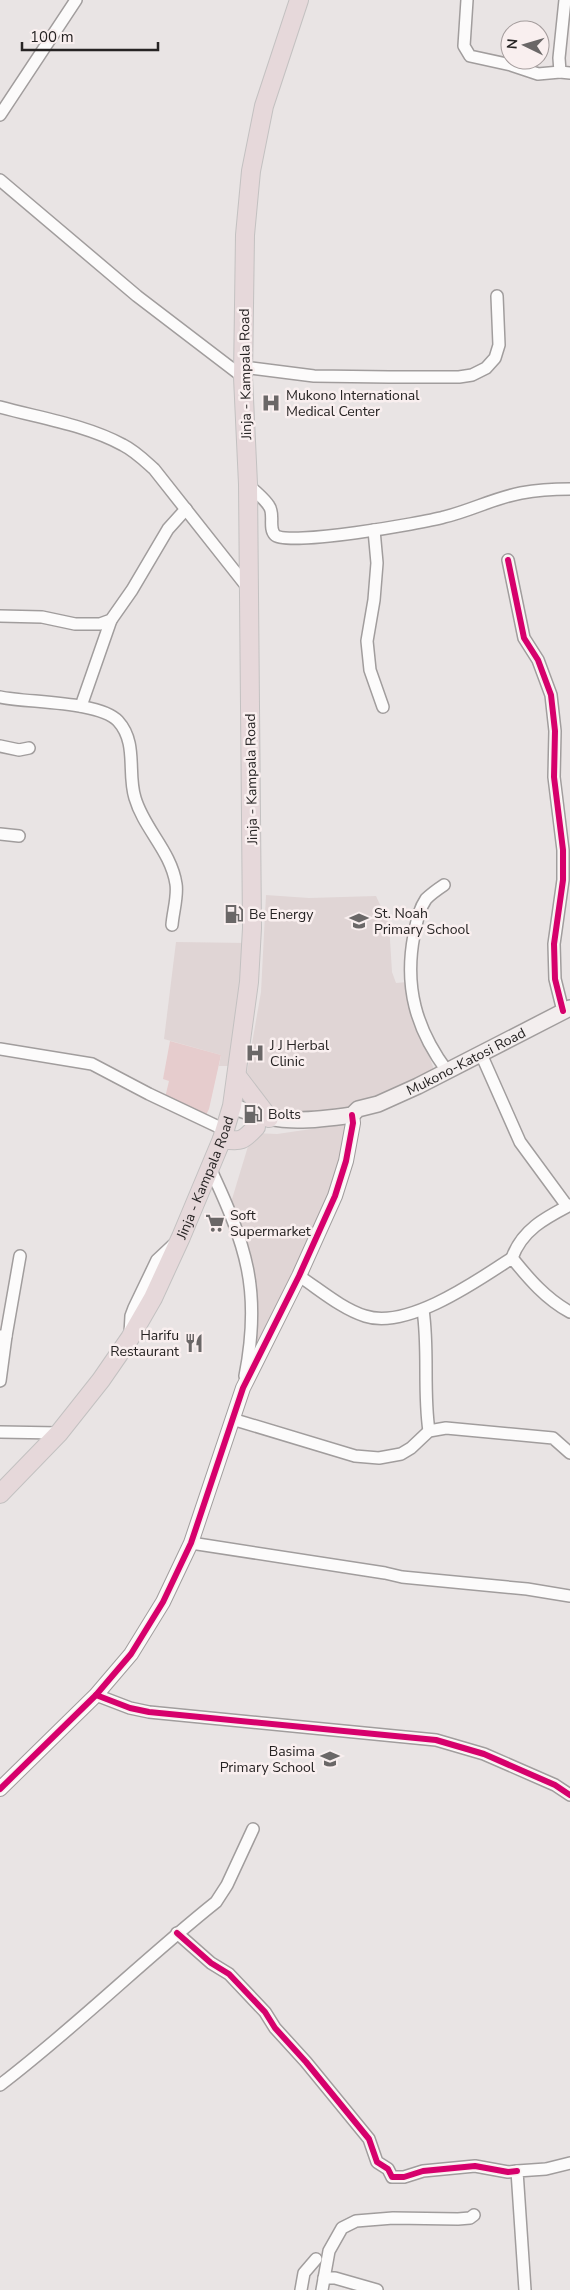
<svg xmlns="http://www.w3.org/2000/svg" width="570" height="2290" font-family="'Nunito Sans',sans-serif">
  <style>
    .built { fill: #e0d5d5 }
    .green { fill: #e6cccd }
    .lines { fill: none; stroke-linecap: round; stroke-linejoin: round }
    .minor-casing { stroke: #a19d9d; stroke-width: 14 }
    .tertiary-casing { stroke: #a19d9d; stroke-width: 16 }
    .secondary-casing { stroke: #a19d9d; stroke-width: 18 }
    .trunk-casing { stroke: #c3c1c1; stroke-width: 20 }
    .minor { stroke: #fcfbfb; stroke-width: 11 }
    .tertiary { stroke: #fcfbfb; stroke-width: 14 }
    .secondary { stroke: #f3eeee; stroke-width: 15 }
    .trunk { stroke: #e6d8da; stroke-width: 18 }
    .cycleway-casing { stroke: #f9efef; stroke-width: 9 }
    .cycleway { stroke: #d6006c; stroke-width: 6 }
    .labels { text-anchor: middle; stroke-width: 5; stroke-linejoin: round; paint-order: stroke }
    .street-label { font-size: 14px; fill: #262323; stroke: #f9efef }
    .poi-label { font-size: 14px; fill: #262323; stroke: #f9efef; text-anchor: start }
  </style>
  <rect width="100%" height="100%" fill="#e9e4e4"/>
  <g class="built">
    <path d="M266,895l43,3 67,-2 13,28 3,48 4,11 11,-1 4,23 26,73 -29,13 -100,29 -62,-11 -2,-20 17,-97z"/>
    <path d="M176,942l72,1 -15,120 -4,3h-10l2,-11 -57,-16z"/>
    <path d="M353,1123l-21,77 -83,173 5,-69 -25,-95 23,-76 25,1z"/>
  </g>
  <path class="green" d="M170,1041l51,14 -12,54 -4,8 -41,-15 5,-21 -6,-2z"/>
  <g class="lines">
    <g class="minor-casing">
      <g id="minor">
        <path d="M467,0l-3,46 6,10 41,9 27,9 22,-2"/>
        <path d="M565,0l-6,58 1,14 10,1"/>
        <path d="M0,115l76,-115"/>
        <path d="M0,180l137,116 106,81"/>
        <path d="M243,367l71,9 75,1h70l13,-2 14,-7 9,-10 4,-13 -2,-49"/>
        <path d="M0,407c40,11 86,18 123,38 12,6 22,16 31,24l94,119"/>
        <path d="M248,484c6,7 16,14 21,22 6,8 -1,22 6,29 11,12 148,-12 169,-18 26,-6 50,-19 77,-24 16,-3 32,-4 49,-4"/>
        <path d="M374,530l3,33 -3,37 -7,41 3,29 13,37"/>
        <path d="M508,560l16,78 14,22 13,35 4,36 -1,46 9,73v30l-9,64 1,35 8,32"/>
        <path d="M0,616l42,1 33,7h25l11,-4 21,-30 36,-61 18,-20"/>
        <path d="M0,697c29,6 99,4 118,24 20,22 9,52 17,77 9,31 36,53 41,86 2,12 -3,28 -4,41"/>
        <path d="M81,706l30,-86"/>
        <path d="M0,746l19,4 10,-2"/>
        <path d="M0,834l19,2"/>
        <path d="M444,885c-6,4 -13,9 -18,14 -8,12 -9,23 -12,36 -10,52 2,94 33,136"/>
        <path d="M0,1049l92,15 57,30 76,36"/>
        <path d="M481,1054l39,88 47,64"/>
        <path d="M210,1168c36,77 52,122 35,208"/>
        <path d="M512,1258c10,-28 33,-40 58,-53"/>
        <path d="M299,1276c20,13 43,33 66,40 42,14 112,-35 147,-58 17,21 34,41 58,54"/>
        <path d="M423,1310c6,40 0,81 6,121"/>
        <path d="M130,1334l1,-18 3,-8 23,-48 16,-15"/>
        <path d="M0,1336h6l-6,45"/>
        <path d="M6,1336l14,-80"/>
        <path d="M232,1419l123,37 24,2 22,-4 10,-6 18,-17 17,-3 107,10 17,15"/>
        <path d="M0,1432l59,1"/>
        <path d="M191,1543l194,30 17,4 125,12 43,7"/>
        <path d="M96,1695l34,13 19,4 287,28 48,14 71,31 15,10"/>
        <path d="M177,1933l34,30 18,11 36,38 10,16 31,34 63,77 8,23 11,7 4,8h12l19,-6 52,-5 33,6 9,-1"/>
        <path d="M0,2085c75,-57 142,-124 216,-183l11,-17 26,-56"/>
        <path d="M324,2278h11l42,12"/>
        <path d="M301,2290l3,-17 12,-14"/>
        <path d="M322,2290l7,-39 13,-23 14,-7 37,-3 65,1 12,-1 4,-3"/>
        <path d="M525,2290l-8,-119 29,-2 24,-6"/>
      </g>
    </g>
    <g class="tertiary-casing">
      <path id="tertiary" d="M0,1789l96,-94 35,-41 32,-52 28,-59 52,-155 56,-112 36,-80 11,-35 7,-38 -1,-8"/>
    </g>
    <g class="secondary-casing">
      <g id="secondary">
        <path id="s1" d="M232,1106c46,18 72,16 120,9l6,-6 20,-5 40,-18 152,-78"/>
      </g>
    </g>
    <g class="trunk-casing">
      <g id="trunk">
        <path d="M237,1076l32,42"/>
        <path d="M222,1139c19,3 21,2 34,-12"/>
        <path id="s2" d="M0,1494l59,-61 42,-53 29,-42 23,-40 28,-61 41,-98 10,-33 17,-124 3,-54 -4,-444 -5,-107 2,-142 6,-64 13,-65 35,-106"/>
      </g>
    </g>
    <use href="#minor" class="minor"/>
    <use href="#tertiary" class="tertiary"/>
    <use href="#secondary" class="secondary"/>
    <use href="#trunk" class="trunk"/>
    <g class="cycleway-casing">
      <g id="cycleway">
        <path d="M508,560l16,78 14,22 13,35 4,36 -1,46 9,73v30l-9,64 1,35 8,32"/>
        <path d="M96,1695l34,13 19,4 287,28 48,14 71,31 15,10"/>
        <path d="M0,1789l96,-94 35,-41 32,-52 28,-59 52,-155 56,-112 36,-80 11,-35 7,-38 -1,-8"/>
        <path d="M177,1933l34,30 18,11 36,38 10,16 31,34 63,77 8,23 11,7 4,8h12l19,-6 52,-5 33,6 9,-1"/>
      </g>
    </g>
    <use href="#cycleway" class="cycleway"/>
  </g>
  <defs>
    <g id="hospital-bare" transform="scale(1.5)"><path d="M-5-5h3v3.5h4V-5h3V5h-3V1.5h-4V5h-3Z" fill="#6a6767" stroke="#f9efef" stroke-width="2.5" paint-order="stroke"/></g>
    <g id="fuel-bare" transform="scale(1.5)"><path d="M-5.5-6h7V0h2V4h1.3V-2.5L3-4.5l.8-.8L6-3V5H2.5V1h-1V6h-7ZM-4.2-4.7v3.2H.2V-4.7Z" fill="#6a6767" stroke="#f9efef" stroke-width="2.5" paint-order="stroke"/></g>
    <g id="school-bare" transform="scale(1.5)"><path d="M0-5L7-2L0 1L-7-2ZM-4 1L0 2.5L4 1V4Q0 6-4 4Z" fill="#6a6767" stroke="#f9efef" stroke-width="2.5" paint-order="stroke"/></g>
    <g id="supermarket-bare" transform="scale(1.5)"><path d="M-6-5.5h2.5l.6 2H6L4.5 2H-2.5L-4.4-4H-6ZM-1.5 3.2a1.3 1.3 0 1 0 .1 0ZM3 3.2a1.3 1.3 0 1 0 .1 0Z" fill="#6a6767" stroke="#f9efef" stroke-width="2.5" paint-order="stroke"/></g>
    <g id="restaurant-bare" transform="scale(1.5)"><path d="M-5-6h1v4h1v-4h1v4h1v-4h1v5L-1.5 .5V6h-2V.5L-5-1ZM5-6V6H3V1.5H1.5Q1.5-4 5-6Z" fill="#6a6767" stroke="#f9efef" stroke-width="2.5" paint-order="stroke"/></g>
  </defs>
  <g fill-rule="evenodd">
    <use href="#hospital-bare" x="271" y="403"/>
    <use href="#fuel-bare" x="234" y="914"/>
    <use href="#school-bare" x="359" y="921"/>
    <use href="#hospital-bare" x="255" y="1053"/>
    <use href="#fuel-bare" x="253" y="1114"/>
    <use href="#supermarket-bare" x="215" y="1223"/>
    <use href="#restaurant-bare" x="194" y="1343"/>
    <use href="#school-bare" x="330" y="1759"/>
  </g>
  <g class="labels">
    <g class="street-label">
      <text transform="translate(245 374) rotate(-91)" y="5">Jinja - Kampala Road</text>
      <text transform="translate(251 779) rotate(-91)" y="5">Jinja - Kampala Road</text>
      <text dy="5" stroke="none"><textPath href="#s1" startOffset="249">Mukono-Katosi Road</textPath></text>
      <text dy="5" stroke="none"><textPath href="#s2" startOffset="381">Jinja - Kampala Road</textPath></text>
    </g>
    <g class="poi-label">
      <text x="286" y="400">Mukono International<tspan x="286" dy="16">Medical Center</tspan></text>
      <text x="374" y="918">St. Noah<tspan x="374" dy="16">Primary School</tspan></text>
      <text x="249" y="919">Be Energy</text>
      <text x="270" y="1050">J J Herbal<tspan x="270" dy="16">Clinic</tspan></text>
      <text x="268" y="1119">Bolts</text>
      <text x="230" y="1220">Soft<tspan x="230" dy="16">Supermarket</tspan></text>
      <text x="179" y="1340" text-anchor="end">Harifu<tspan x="179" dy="16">Restaurant</tspan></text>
      <text x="315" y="1756" text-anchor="end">Basima<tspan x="315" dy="16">Primary School</tspan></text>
    </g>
  </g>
  <g transform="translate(525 45) rotate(275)"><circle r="24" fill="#f9efef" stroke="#a59d9d"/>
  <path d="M0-4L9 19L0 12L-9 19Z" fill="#6a6767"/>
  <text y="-8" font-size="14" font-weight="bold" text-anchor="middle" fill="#262323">N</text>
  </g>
  <path d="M22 42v8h136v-8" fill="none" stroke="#262323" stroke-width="2.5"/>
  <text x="30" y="42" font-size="15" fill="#262323" stroke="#f9efef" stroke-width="4" paint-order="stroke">100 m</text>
</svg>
